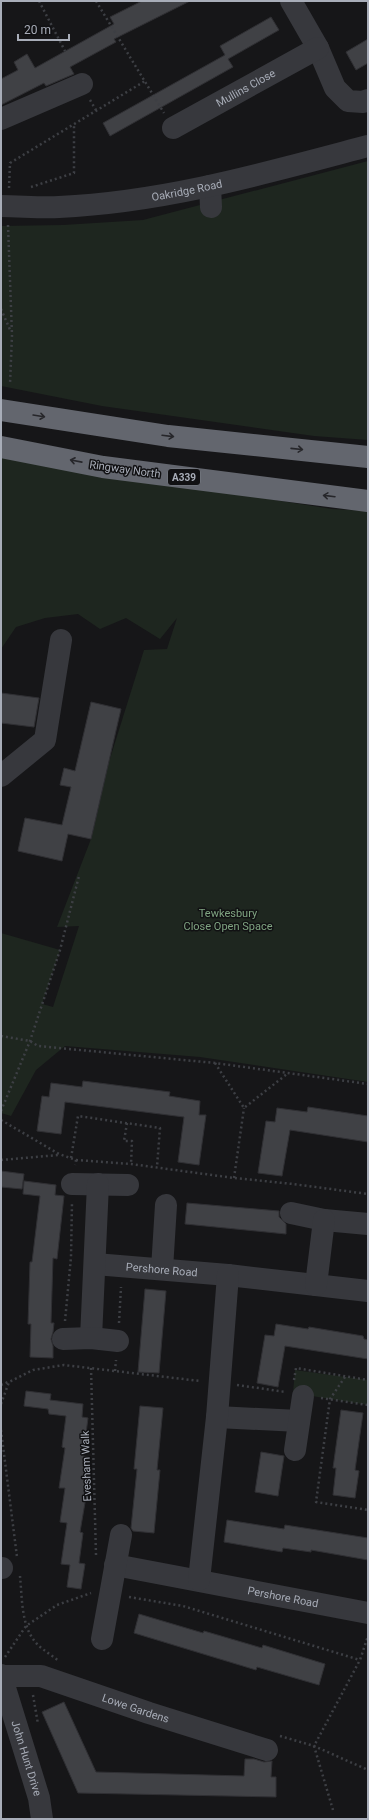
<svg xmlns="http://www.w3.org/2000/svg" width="369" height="1820" font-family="Roboto,sans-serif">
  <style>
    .green { fill: #1e261f }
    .building { fill: #404145; stroke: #303034 }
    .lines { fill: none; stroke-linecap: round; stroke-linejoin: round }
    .path { stroke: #3d3f44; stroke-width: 2.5; stroke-dasharray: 2 3; stroke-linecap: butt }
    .minor { stroke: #37383d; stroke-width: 22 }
    .highway { stroke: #63666e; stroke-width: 22 }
    .oneway { stroke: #26262a }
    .labels { text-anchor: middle; stroke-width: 3; stroke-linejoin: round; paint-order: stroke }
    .shield { fill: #111113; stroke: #7b7e86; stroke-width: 1 }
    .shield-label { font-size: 10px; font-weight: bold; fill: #a8adb8 }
    .street-label { font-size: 11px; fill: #a8adb8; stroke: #111113 }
    .park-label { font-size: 11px; fill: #7fa381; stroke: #111113 }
  </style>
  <rect width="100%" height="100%" fill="#161618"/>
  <g class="green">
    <path d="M368,161v279l-54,-4 -212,-30 -101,-20v-160l62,-1 80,-5z"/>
    <path d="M1,457l331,52 36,2v571l-168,-25 -135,-11 -29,24 -25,46 -10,-3v-73l2,-5 -2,-1v-101l59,17 -18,54 11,3 26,-81 -22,1 34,-88 17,-74 36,-115 23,-1 10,-31 -17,21 -34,-21 -26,11 -22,-15 -33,4 -29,9 -15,22z"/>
    <path d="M295,1370l73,10v25l-75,-12z"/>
  </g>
  <g class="building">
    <path d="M142,1h48l-76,38 2,3 -46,25 4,7 -28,12 -2,-3 -43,22v-26l17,-9 -4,-8 13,-8 8,14 79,-44 -4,-7z"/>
    <path d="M271,17l8,13 -51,29 5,8 -123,69 -7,-13 122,-68 -5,-9z"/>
    <path d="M368,39v24l-12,7 -10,-18z"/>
    <path d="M1,693l38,5 -5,29 -33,-4z"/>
    <path d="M91,702l30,7 -30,130 -23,-5 -6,27 -44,-10 7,-33 37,7 9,-38 -11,-2 4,-17 11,3z"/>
    <path d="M83,1081l87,11 -1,4 31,5 -1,14h7l-7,50 -21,-3 6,-45 -119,-15 -4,32 -24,-3 5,-35 7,1 2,-14 31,4z"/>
    <path d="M308,1107l60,9v26l-78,-12 -8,46 -24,-3 8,-52 9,1 2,-14 30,4z"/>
    <path d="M1,1171l23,3 -2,15 -21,-2z"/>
    <path d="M24,1181l32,4 -1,10 9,1 -7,63 -4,-1 -2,65h3l-1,9 -2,7 2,7v12l-23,-1 1,-33h-3l2,-62h2l8,-66 -17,-2z"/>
    <path d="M187,1203l92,8v6l7,7v10l-101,-10z"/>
    <path d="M145,1289l21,2 -7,82 -21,-1z"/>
    <path d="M276,1324l32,5 1,-2 54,9 1,3 4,1v19l-83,-13 -7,41 -21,-4 8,-48 9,1z"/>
    <path d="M26,1391l25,3 -1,6 33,4 -1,13 6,1 -5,38 6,1 -5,34h3l-7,41 3,1 -4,30 6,1 -4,25 -14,-2 3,-22 -9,-1 6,-41 -7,-1 5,-34h-6l6,-40 -3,-1 4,-31 -17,-2 -1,-5 -24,-3z"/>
    <path d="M140,1406l23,2 -6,62h3l-6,63 -21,-2 -2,-3 6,-59h-3z"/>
    <path d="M341,1410l22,3 -8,57 4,1 -4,27 -22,-3 3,-27h-3z"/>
    <path d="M261,1452l23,4 -6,40 -23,-4z"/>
    <path d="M227,1520l57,9 1,-4 83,13v22l-57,-10v2l-28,-4 -1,4 -58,-10z"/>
    <path d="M139,1614l64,19 1,-2 58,17 1,-3 62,19 -6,21 -62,-18 -1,3 -122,-37z"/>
    <path d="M64,1702l32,70 148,4 1,-17h9l10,3 8,-1 -1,16h5v20l-198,-4 -36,-81z"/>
  </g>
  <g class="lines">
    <g class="path">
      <path d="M39,1l26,50"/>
      <path d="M96,1l68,112"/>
      <path d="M90,100l6,10"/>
      <path d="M31,187l43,-14v-48"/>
      <path d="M9,188l1,-25 135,-82"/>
      <path d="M8,225l4,110 -2,49"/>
      <path d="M1,309l10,23"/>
      <path d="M1,1036l29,5 8,5 177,17 153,21"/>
      <path d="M215,1063l29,45 43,-34"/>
      <path d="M1,1111l29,-70 30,-91 19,-74"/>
      <path d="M1,1120l58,34 17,6 -1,5"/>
      <path d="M127,1123l-3,18h8l-1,23"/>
      <path d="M71,1158l7,-42 82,12 -3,39"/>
      <path d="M1,1160l57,-5"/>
      <path d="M76,1160l55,4 103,14 59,6 75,10"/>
      <path d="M234,1178l10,-70"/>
      <path d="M65,1321l6,-64 1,-55"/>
      <path d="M119,1323l2,-36"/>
      <path d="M91,1368l5,187"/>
      <path d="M115,1371l1,-11"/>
      <path d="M345,1377l-15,22 -14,103 52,8"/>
      <path d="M294,1380l2,-12 72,12"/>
      <path d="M1,1385l7,-3"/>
      <path d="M237,1385l49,7"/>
      <path d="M321,1398l47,7"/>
      <path d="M1,1404l8,-22 24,-12 31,-5 136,16"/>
      <path d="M1,1430l16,127"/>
      <path d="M20,1576c2,19 1,46 13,63 6,9 17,15 26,22"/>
      <path d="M129,1597l54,9 177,54"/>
      <path d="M5,1657l21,-31 31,-21 34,-12"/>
      <path d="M33,1695l5,29"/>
      <path d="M280,1736l34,10 54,24"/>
      <path d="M333,1810l-19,-64 46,-86 8,-24"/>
    </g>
    <g class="minor">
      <path d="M291,1l27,47 17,40 13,13 15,1 5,-2"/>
      <path d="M1,119l81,-35"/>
      <path id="s1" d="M173,128l145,-80"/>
      <path d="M210,186l1,21"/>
      <path id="s2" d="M1,206c19,0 39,2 58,1 106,-5 207,-34 309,-61"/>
      <path d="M1,776l44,-36 16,-100"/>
      <path d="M72,1184l56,1"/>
      <path d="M291,1213l33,7 44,4"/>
      <path id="s3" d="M95,1264l133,11 140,16"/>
      <path d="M162,1269l4,-64"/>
      <path d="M316,1285l8,-65"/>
      <path d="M91,1338l7,-154"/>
      <path d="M63,1339l28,-1 27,3"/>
      <path d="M217,1417l82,4"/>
      <path d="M295,1450l8,-54"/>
      <path id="s4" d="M115,1565l253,48"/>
      <path d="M1,1568h1"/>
      <path d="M199,1580l18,-163 11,-142"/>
      <path d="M102,1639l19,-104"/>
      <path id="s5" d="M1,1675l38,123 3,21"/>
      <path id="s6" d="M2,1676h39l108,37 118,37"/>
    </g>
    <g class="highway">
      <path d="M1,410l167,26 200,21"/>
      <path d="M1,447l102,20 265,34"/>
    </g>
  </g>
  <defs><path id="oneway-shaft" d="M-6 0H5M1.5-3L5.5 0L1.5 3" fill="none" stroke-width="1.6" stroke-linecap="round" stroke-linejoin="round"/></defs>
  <g class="oneway">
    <use href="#oneway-shaft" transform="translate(39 416) rotate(9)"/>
    <use href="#oneway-shaft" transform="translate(168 436) rotate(7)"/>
    <use href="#oneway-shaft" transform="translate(297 449) rotate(6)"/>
    <use href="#oneway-shaft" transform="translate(76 461) rotate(-169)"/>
    <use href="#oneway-shaft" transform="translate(329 496) rotate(-173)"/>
  </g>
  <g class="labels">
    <rect class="shield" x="168" y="469" width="32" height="16" rx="3"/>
    <g class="shield-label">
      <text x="184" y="481">A339</text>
    </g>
    <g class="street-label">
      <text dy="4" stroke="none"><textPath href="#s1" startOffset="83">Mullins Close</textPath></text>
      <text dy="4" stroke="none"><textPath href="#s2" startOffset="187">Oakridge Road</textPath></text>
      <text transform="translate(125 469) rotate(8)" y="4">Ringway North</text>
      <text dy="4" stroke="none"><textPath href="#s3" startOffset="67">Pershore Road</textPath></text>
      <text transform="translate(86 1466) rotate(-92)" y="4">Evesham Walk</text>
      <text dy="4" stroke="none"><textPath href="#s4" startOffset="171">Pershore Road</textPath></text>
      <text dy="4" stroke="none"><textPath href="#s6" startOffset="139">Lowe Gardens</textPath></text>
      <text dy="4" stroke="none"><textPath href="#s5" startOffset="87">John Hunt Drive</textPath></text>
    </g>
    <g class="park-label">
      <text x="228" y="917">Tewkesbury<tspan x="228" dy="13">Close Open Space</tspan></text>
    </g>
  </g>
  <rect width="369" height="1820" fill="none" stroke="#a8adb8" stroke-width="4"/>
  <path d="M18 34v6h51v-6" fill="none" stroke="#a8adb8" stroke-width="2"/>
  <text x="24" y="34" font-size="12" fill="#a8adb8" stroke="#111113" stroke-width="3" paint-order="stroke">20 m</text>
</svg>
